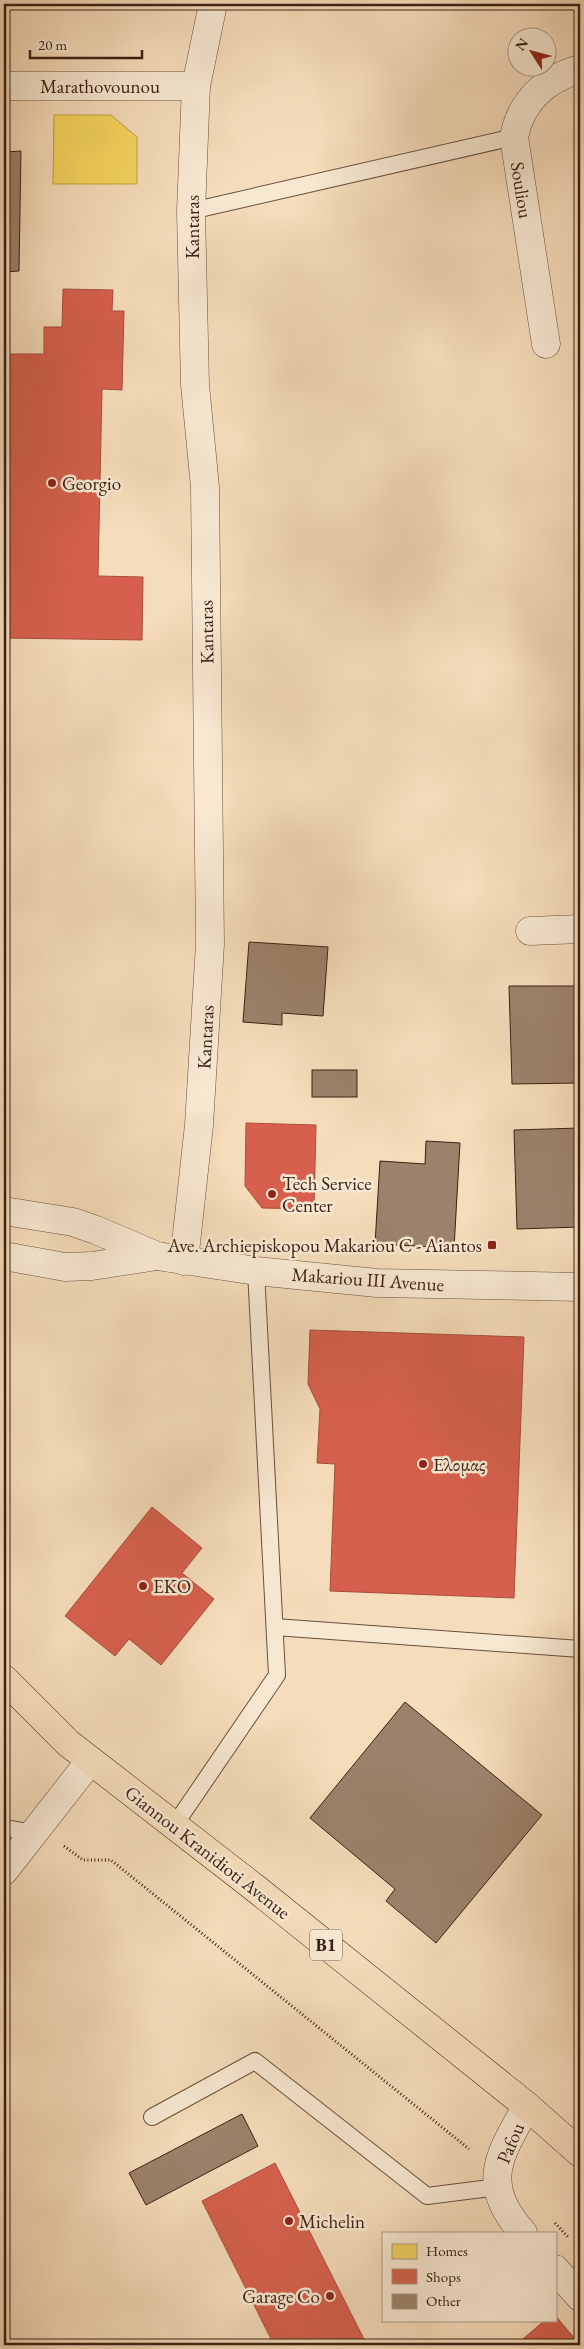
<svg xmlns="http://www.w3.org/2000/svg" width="584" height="2349" font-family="'EB Garamond',serif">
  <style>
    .homes { fill: #f6d55c; stroke: #be9f47 }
    .shops { fill: #d6604d; stroke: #a84d3c }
    .building { fill: #9c826b; stroke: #3c2015 }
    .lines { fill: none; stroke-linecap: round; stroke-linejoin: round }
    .service-casing { stroke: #6a4f3e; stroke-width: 18 }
    .minor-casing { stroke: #6a4f3e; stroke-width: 29 }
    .tertiary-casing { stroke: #6a4f3e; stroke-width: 29 }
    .primary-casing { stroke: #3c2015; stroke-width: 29 }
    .path { stroke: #3c2015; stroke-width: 3; stroke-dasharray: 1 2.5; stroke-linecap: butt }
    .service { stroke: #f8e8d2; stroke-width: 16 }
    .minor { stroke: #f8e8d2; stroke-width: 28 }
    .tertiary { stroke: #f8e8d2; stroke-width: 28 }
    .primary { stroke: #f5dcba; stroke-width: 28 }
    .poi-dot { fill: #8f2418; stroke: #f8e8d2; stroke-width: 2 }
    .labels { text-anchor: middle; stroke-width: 5; stroke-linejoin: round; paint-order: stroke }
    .shield { fill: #f8e8d2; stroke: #745c4e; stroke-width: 1 }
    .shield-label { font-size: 18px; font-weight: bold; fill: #3c2015 }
    .street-label { font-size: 19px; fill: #3c2015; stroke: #f8e8d2 }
    .poi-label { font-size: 19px; fill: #3c2015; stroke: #f8e8d2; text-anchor: start }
  </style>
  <rect width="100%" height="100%" fill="#f5dcba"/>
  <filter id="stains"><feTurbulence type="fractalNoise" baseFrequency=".004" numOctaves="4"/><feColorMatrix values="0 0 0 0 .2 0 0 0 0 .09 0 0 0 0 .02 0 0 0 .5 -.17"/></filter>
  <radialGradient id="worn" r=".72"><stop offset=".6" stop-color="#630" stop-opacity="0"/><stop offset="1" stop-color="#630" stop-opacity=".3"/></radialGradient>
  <path class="homes" d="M54,115h57l26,22v47h-84z"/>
  <g class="shops">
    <path d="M63,289l50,1 -1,21h12l-2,79 -20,-1 -4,187 45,1 -1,63 -138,-2v-284h40v-27h18z"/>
    <path d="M246,1123l70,2 -2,84 -52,-1 -17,-22z"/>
    <path d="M310,1330l214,7 -10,261 -184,-7 5,-127 -18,-1 3,-54 -12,-25z"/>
    <path d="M152,1507l50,41 -20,25 32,26 -53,66 -32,-26 -14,17 -50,-40z"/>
    <path d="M275,2163l92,182h-93l-72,-144z"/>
    <path d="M555,2315l25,30h-64l29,-25h10z"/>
  </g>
  <g class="building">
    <path d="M21,151l-2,120 -15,1v-120z"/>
    <path d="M249,942l79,5 -5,69 -41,-3v12l-39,-3z"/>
    <path d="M509,986h71v97l-68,1z"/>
    <rect x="312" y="1070" width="45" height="27"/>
    <path d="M580,1128v99l-63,2 -3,-99z"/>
    <path d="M426,1141l34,2 -6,105 -79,-4 5,-83 45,3z"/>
    <path d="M405,1702l137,113 -106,128 -50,-42 9,-12 -85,-71z"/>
    <path d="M242,2114l16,32 -112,59 -17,-32z"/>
  </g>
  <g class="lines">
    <g class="service-casing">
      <g id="service">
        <path d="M191,211l323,-74"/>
        <path d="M275,1627l305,22"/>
        <path d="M174,1826l103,-151 -21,-404"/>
        <path d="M4,1828l30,5"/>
        <path d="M152,2117l103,-56 172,135 71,-9"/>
      </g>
    </g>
    <g class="minor-casing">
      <g id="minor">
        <path d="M4,86h192"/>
        <path d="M546,344l-32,-207c7,-36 31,-58 66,-68"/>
        <path d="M530,931l50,-2"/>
        <path d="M184,1261l15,-136 11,-181 -5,-457 -10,-102 -4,-174 5,-125 17,-82"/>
        <path d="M4,1871l86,-110"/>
        <path d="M523,2233c-44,-50 -24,-77 4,-127"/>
        <path d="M555,2269l25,28"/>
      </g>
    </g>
    <g class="tertiary-casing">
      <g id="tertiary">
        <path d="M4,1211l69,11 23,8 61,26 99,15 121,12 203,4"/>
        <path d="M4,1256l61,11 27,-1 65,-10"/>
      </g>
    </g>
    <g class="primary-casing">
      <path id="primary" d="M4,1679l64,64 187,145 272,218 53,47"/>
    </g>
    <g class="path">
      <path d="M64,1846l19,14h28l358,289"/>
      <path d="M555,2223l13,14"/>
    </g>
    <use href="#service" class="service"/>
    <use href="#minor" class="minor"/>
    <use href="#tertiary" class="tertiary"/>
    <use href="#primary" class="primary"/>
  </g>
  <g class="poi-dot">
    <circle cx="52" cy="483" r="5"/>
    <circle cx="272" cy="1194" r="5"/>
    <rect x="487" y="1240" width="10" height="10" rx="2.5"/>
    <circle cx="423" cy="1464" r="5"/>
    <circle cx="143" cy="1586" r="5"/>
    <circle cx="289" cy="2221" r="5"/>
    <circle cx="330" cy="2296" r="5"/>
  </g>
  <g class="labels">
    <rect class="shield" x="310" y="1929.5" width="32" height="31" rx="4"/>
    <g class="shield-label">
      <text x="326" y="1951">B1</text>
    </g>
    <g class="street-label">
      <text x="100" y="93">Marathovounou</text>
      <text transform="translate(522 190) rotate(81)" y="7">Souliou</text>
      <text transform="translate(192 227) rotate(-90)" y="7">Kantaras</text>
      <text transform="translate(206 632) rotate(-91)" y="7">Kantaras</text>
      <text transform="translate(205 1037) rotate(-87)" y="7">Kantaras</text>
      <text transform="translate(368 1279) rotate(4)" y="7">Makariou III Avenue</text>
      <text transform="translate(208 1852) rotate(38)" y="7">Giannou Kranidioti Avenue</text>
      <text transform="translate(510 2143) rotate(-67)" y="7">Pafou</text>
    </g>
    <g class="poi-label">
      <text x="62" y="490">Georgio</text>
      <text x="282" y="1190">Tech Service<tspan x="282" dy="22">Center</tspan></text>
      <text x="482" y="1252" text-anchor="end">Ave. Archiepiskopou Makariou C - Aiantos</text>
      <text x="433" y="1471">Ελομας</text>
      <text x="153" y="1593">EKO</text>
      <text x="299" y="2228">Michelin</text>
      <text x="320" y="2303" text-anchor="end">Garage Co</text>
    </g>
  </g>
  <rect width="584" height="2349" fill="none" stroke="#f5dcba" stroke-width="20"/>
  <rect x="5" y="5" width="574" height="2339" fill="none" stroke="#3c2015" stroke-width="2.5"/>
  <rect x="10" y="10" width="564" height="2329" fill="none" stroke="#3c2015"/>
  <rect x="382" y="2232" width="175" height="90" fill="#f8e8d2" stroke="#ad9886"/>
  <rect x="392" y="2244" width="25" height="15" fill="#f6d55c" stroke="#ad9886"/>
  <text x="426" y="2256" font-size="15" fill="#3c2015">Homes</text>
  <rect x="392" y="2269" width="25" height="15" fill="#d6604d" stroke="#ad9886"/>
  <text x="426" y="2282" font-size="15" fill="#3c2015">Shops</text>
  <rect x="392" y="2294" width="25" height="15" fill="#9c826b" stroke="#ad9886"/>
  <text x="426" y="2306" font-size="15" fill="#3c2015">Other</text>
  <g transform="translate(532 52) rotate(306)"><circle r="24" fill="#f8e8d2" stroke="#ad9886"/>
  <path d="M0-4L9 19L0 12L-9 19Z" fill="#8f2418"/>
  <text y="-8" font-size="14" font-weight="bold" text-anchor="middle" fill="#3c2015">N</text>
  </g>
  <path d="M30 50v8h112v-8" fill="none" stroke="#3c2015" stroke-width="2.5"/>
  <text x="38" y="50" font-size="15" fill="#3c2015" stroke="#f8e8d2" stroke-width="4" paint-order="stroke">20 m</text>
  <rect width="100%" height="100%" filter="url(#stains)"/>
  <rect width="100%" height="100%" fill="url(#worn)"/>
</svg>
